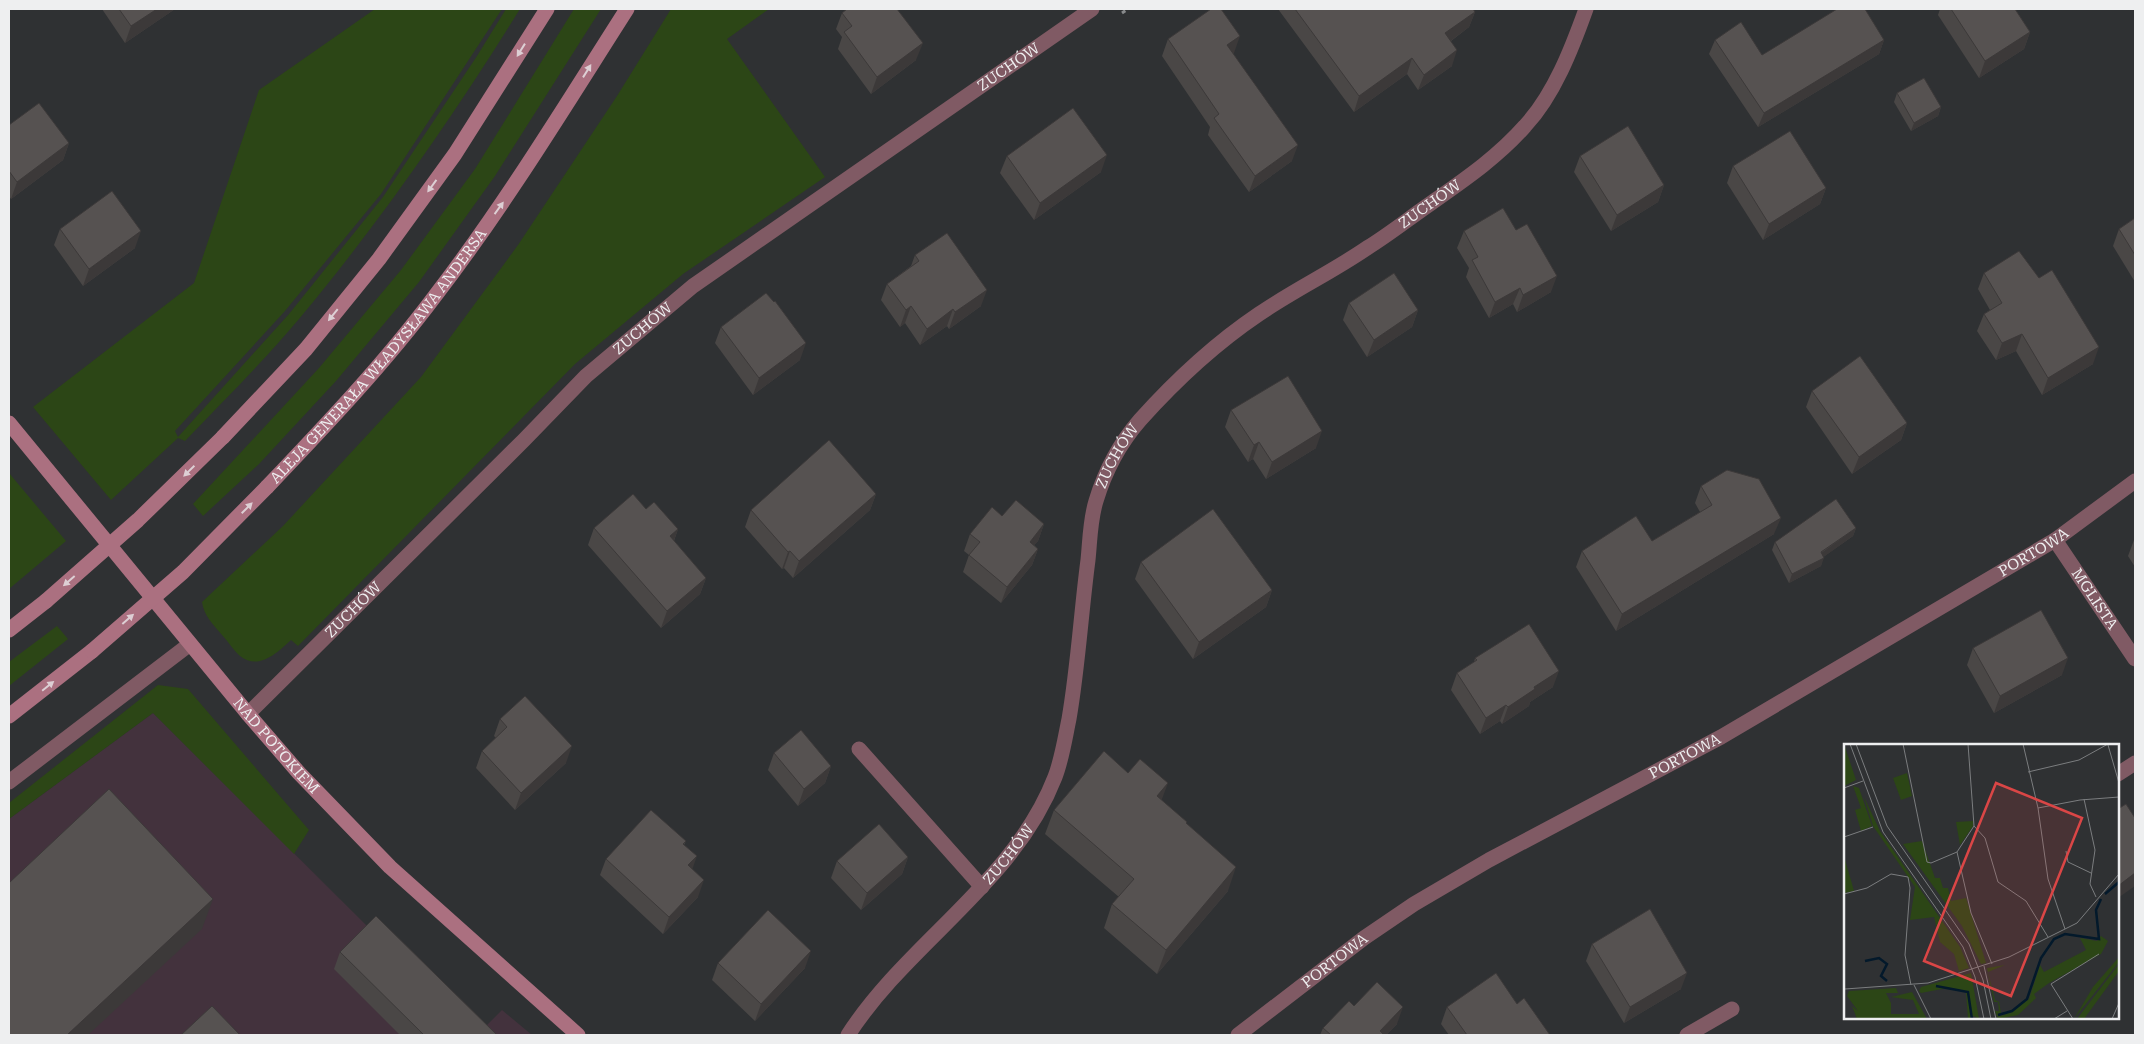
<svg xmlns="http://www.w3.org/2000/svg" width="2144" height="1044" font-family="'Roboto Serif',serif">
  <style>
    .industrial { fill: #43323d }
    .green { fill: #2c4616 }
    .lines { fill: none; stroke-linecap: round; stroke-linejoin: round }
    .path { stroke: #888a8c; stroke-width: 3; stroke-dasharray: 4 4; stroke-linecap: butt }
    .lane { stroke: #805a64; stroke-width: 15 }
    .street { stroke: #805a64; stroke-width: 15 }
    .secondary { stroke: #ab7080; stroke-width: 15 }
    .secondary-bridge { stroke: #ab7080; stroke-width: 15 }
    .wall { fill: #4a4746 }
    .shaded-wall { fill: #3c3939 }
    .building { fill: #565251; stroke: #3c3939 }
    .oneway { fill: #ddcfd4 }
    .labels { text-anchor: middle; stroke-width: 5; stroke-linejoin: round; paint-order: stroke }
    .street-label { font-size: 15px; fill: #eeeff0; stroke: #2f3133 }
    .inset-river { fill: none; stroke: #03192b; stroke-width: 2.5 }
    .inset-road { fill: none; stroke: #7b7d7f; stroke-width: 1 }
    .view { fill: #da4646; fill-opacity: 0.15; stroke: #da4646; stroke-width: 2.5 }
    .inset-edge { fill: none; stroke: #eeeff0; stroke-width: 2.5 }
  </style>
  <rect width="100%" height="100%" fill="#2f3133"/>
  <g class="industrial">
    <path d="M153,713l207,206 116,116h-467v-216z"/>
    <path d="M502,1010l30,25h-55z"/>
  </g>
  <g class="green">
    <path d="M375,9h127l-121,185 -96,117 -110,120 3,6 111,-123 94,-117 94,-141 29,-47h14c-67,108 -140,213 -221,310 -36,43 -76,82 -114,122l-7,-3 -67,62 -78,-93 161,-124 65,-193z"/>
    <path d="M574,9h27l-106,167 -76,106 -83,99 -77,83 -56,52 -10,-12 126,-136 82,-98 74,-101z"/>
    <path d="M671,9h98l-42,30 98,138 -142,97 -108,90 -277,282 -7,-6c-13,12 -32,31 -51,16 -7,-6 -12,-15 -18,-21 -9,-11 -18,-19 -20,-33l81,-76 138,-149 97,-132 99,-149z"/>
    <path d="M9,473l57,68 -57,48z"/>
    <path d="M57,626l11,13 -59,47v-24z"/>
    <path d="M158,685l30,4 121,141 -15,24 -141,-141 -144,106v-16z"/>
  </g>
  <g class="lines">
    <path class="path" d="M1122,13l6,-4"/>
    <g class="lane">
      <path d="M859,749l123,138"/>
      <path d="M2118,774l17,-11"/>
    </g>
    <g class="street">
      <path id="s1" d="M2055,540l80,119"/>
      <path id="s2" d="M248,714l276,-274 62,-64 107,-90 399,-277"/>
      <path d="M9,782l181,-138"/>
      <path id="s3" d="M848,1035c60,-93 166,-152 207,-258 7,-18 10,-39 14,-58 9,-52 12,-106 19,-159 2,-19 2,-40 8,-59 9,-30 24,-58 44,-81 35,-39 76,-77 119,-106 35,-24 73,-42 108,-66 21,-13 40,-28 60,-42 34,-24 70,-48 98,-80 29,-31 47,-78 61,-117"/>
      <path id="s4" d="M1238,1035l126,-97 50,-34 75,-44 232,-123 334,-197 80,-59"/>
      <path d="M1687,1035l45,-26"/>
    </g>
    <g class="secondary">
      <path id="s5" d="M9,423l239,291 51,59 91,94 188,168"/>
      <path d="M223,437l83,-88 73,-90 76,-105 92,-145"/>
      <path id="s6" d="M267,487c59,-62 117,-123 168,-191 70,-91 130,-190 192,-287"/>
      <path d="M9,630l37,-29"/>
      <path d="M9,716l83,-65"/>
    </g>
    <g class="secondary-bridge">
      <path d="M46,601l92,-81 85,-83"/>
      <path d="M92,651l91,-79 84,-85"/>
    </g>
  </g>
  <g class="wall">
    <path d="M102,9h73l-50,34z"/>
    <path d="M1278,9h195l2,3 -6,15 -18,14 1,25 -34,24 -11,-16 -53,38z"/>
    <path d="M1940,9h75l15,23 -6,17 -45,29 -41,-63z"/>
    <path d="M842,13l74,47 -45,34 -33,-45 4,-12 -6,-8z"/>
    <path d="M1168,39l66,14h-1l59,108 -43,31 -41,-57 2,-8 -48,-71z"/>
    <path d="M1715,40l47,15 122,-15 -5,14 -121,73 -49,-73z"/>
    <path d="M1897,93l44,14 -3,9 -27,15 -17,-29z"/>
    <path d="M9,125l60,18 -6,17 -52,39 -2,-3z"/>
    <path d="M1007,156l94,16 -67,48 -34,-47z"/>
    <path d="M1580,156l84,29 -6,17 -47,29 -37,-59z"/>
    <path d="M1733,166l93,22 -6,16 -57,36 -36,-57z"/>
    <path d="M2135,218v64l-22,-36 6,-17z"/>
    <path d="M60,229l75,19 -52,38 -29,-41z"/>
    <path d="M1464,231l87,61 -34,20 -4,-8 -24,14 -23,-41 3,-9 -12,-20z"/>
    <path d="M915,255l66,51 -32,23 -2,-3 -27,19 -15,-22 -5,4 -19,-27 6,-16 24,-18z"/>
    <path d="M1984,273l109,91 -51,31 -26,-44 -20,9 -19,-29 7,-17 6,-4 -12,-21z"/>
    <path d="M1349,303l69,7 -6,17 -45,30 -24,-37z"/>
    <path d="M721,327l79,33 -47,35 -38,-52z"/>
    <path d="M1812,391l95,32 -6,17 -49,34 -46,-67z"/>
    <path d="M1231,410l85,38 -50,31 -13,-20 -5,3 -23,-35z"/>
    <path d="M1701,486l73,48 -158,97 -40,-64 6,-16 70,-10 48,-29 -5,-9z"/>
    <path d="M876,494l-6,16 -77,68 -9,-10 -2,1 -37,-42 6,-17z"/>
    <path d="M646,509l32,20 -4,12 32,37 -6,16 -39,34 -73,-83 6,-17z"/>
    <path d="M1002,516l42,8 -6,17 -4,4 4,4 -6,16 -31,38 -38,-31 6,-17 -5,-4 6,-17z"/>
    <path d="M1856,528l-3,8 -30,21 -2,9 -32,17 -17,-33 3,-8z"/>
    <path d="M2135,538v29l-7,-11 6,-16z"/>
    <path d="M1141,562l131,28 -6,17 -73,52 -58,-80z"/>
    <path d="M1973,648l89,27 -68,38 -27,-48z"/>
    <path d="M1475,658l78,29 -23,15 -1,4 -27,18 -2,-3 -20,13 -29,-44 6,-17 17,-11z"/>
    <path d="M500,719l66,44 -51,47 -39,-42 6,-17 14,-13 -2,-2z"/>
    <path d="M774,753l57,13 -6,17 -27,23 -30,-36z"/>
    <path d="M1128,773l59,49 -1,2 42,67 -71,83 -53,-46 8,-24 7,-7 -74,-63 9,-24z"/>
    <path d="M686,841l-2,4 8,24 6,28 -35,37 -63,-59 6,-16z"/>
    <path d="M908,857l-6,17 -41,36 -30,-32 6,-17z"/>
    <path d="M1592,944l89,45 -57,34 -38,-62z"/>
    <path d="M340,952l157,83h-97l-66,-66z"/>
    <path d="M718,963l87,5 -50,53 -43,-41z"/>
    <path d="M1517,1004l33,31h-101l-8,-11 6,-17z"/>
    <path d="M1354,1006l43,18 -11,11h-66l3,-7z"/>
  </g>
  <g class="shaded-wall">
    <path d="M157,9h18l-50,34 6,-17z"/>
    <path d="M1475,12l-6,15 -29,22 5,-16z"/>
    <path d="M2030,32l-6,17 -45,29 6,-17z"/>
    <path d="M1240,36l-6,17 -13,9 6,-17z"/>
    <path d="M1884,40l-5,14 -121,73 6,-14z"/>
    <path d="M923,43l-7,17 -45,34 6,-17z"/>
    <path d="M1457,50l-5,16 -34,24 6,-15z"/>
    <path d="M1412,58l-5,16 -53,38 5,-16z"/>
    <path d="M1941,107l-3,9 -27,15 3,-8z"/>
    <path d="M69,143l-6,17 -52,39 6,-17z"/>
    <path d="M1298,145l-6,16 -43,31 6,-16z"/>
    <path d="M1107,155l-6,17 -67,48 6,-17z"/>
    <path d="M1664,185l-6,17 -47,29 6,-16z"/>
    <path d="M1826,188l-6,16 -57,36 6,-16z"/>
    <path d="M141,231l-6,17 -52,38 6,-17z"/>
    <path d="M1557,276l-6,16 -34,20 6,-17z"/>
    <path d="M1520,288l-7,16 -24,14 6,-16z"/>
    <path d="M987,290l-6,16 -32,23 6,-17z"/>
    <path d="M911,306l-6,17 -5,4 6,-17z"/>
    <path d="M953,309l-6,17 -27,19 7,-16z"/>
    <path d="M1418,310l-6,17 -45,30 7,-17z"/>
    <path d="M2022,334l-6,17 -20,9 6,-17z"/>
    <path d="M806,343l-6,17 -47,35 6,-17z"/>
    <path d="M2099,347l-6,17 -51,31 6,-17z"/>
    <path d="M1907,423l-6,17 -49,34 7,-17z"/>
    <path d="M1322,431l-6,17 -50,31 6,-17z"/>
    <path d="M1259,442l-6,17 -5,3 6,-17z"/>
    <path d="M876,494l-6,16 -77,68 6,-17z"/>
    <path d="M1781,518l-7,16 -158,97 6,-17z"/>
    <path d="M1044,524l-6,17 -15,17 7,-16z"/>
    <path d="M1856,528l-3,8 -35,25 6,-3 -3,8 -32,17 3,-9z"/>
    <path d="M678,529l-6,17 -2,-10z"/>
    <path d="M1038,549l-6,16 -31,38 6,-16z"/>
    <path d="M790,551l-6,17 -2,1 6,-17z"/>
    <path d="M706,578l-6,16 -39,34 6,-17z"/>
    <path d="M1272,590l-6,17 -73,52 6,-17z"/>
    <path d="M2068,658l-6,17 -68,38 6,-17z"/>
    <path d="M1559,671l-6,16 -23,15 -1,4 -27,18 6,-17 26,-20z"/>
    <path d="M1506,705l-6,16 -20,13 6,-16z"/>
    <path d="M572,746l-6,17 -51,47 6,-17z"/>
    <path d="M831,766l-6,17 -27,23 6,-17z"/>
    <path d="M1168,783l-9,24 -2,-11z"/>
    <path d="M697,856l-6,17 -3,-8z"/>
    <path d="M908,857l-6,17 -41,36 6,-17z"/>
    <path d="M1236,867l-8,24 -71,83 9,-24z"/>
    <path d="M2135,873v13l-17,12v-12z"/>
    <path d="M704,880l-6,17 -35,37 6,-17z"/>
    <path d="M213,899l-11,30 -114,106h-21z"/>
    <path d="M811,951l-6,17 -50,53 6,-17z"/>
    <path d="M1687,973l-6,16 -57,34 6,-16z"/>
    <path d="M1403,1007l-6,17 -11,11h-8l2,-4z"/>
  </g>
  <g class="building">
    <path d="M119,9h38l-26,17z"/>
    <path d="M847,9h50l26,34 -46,34 -33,-45 8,-6 -10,-13z"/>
    <path d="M1211,9h10l19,27 -13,9 71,100 -43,31 -41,-58 5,-4 -51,-75z"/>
    <path d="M1295,9h178l2,3 -30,21 12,17 -33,25 -12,-17 -53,38z"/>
    <path d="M1837,9h28l19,31 -120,73 -49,-73 26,-18 21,33z"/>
    <path d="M1951,9h64l15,23 -45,29z"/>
    <path d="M1924,78l17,29 -27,16 -17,-30z"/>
    <path d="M39,103l30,40 -52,39 -8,-11v-46z"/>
    <path d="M1073,108l34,47 -67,48 -33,-47z"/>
    <path d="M1628,126l36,59 -47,30 -37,-59z"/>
    <path d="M1790,131l36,57 -57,36 -36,-58z"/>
    <path d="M112,191l29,40 -52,38 -29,-40z"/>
    <path d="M1503,208l13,22 11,-6 30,52 -34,19 -3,-7 -25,14 -23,-42 6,-3 -14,-26z"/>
    <path d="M2135,218v37l-16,-26z"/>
    <path d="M947,233l40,57 -32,22 -2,-3 -26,20 -16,-23 -5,4 -19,-26 32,-23 -4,-6z"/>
    <path d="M2019,251l20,27 13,-8 47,77 -51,31 -26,-44 -20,9 -18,-29 18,-11 -18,-30z"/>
    <path d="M1394,273l24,37 -44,30 -25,-37z"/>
    <path d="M766,293l8,9 1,-1 31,42 -47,35 -38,-51z"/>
    <path d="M1860,356l47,67 -48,34 -47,-66z"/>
    <path d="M1288,376l34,55 -50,31 -13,-20 -5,3 -23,-35z"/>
    <path d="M829,440l47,54 -77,67 -9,-10 -2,1 -37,-42z"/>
    <path d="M1727,470l32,9 22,39 -159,96 -40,-63 54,-35 16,25 60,-36 -11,-19z"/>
    <path d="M633,494l13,15 8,-7 24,27 -8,7 36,42 -39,33 -73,-83z"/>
    <path d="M1836,499l20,29 -35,24 3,6 -32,16 -17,-32z"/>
    <path d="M1016,500l28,24 -14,18 8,7 -31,38 -38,-32 11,-13 -10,-8 22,-27 10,9z"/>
    <path d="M1213,509l59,81 -73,52 -58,-80z"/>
    <path d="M2041,610l27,48 -68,38 -27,-48z"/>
    <path d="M1529,624l30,47 -25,16 1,2 -27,18 -2,-2 -20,13 -29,-45 20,-13 -2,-2z"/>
    <path d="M525,696l47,50 -51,47 -39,-42 25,-24 -7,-8z"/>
    <path d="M801,730l30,36 -27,23 -30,-36z"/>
    <path d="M1104,751l24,22 12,-14 28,24 -11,13 30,26 -1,1 50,44 -70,83 -54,-46 22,-25 -80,-69z"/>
    <path d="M109,789l104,110 -146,136h-58v-152z"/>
    <path d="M2126,804l9,14v55l-17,13v-77z"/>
    <path d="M651,810l35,31 -3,3 14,12 -9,9 16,15 -35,37 -63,-58z"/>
    <path d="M879,824l29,33 -41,36 -30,-32z"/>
    <path d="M1650,909l37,64 -57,34 -38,-63z"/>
    <path d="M768,910l43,41 -50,53 -43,-41z"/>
    <path d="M376,916l121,119h-73l-84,-83z"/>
    <path d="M1496,973l21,31 7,-6 26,37h-83l-20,-28z"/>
    <path d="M1377,982l26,25 -23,24 4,4h-53l-8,-7 26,-27 5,5z"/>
    <path d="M212,1006l28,29h-59z"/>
  </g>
  <defs><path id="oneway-solid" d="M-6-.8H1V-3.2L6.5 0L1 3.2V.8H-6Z" transform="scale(1.25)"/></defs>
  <g class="oneway">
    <use href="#oneway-solid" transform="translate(521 50) rotate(122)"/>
    <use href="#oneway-solid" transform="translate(587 71) rotate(-58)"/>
    <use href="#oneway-solid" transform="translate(432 186) rotate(126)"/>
    <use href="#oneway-solid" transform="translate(499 208) rotate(-54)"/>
    <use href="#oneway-solid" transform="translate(333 315) rotate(129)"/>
    <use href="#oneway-solid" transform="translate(189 471) rotate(136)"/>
    <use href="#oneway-solid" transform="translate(247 508) rotate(-45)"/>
    <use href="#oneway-solid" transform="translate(69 581) rotate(139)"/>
    <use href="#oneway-solid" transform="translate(128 619) rotate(-41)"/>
    <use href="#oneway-solid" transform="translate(48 686) rotate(-39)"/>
  </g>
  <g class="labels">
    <g class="street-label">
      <text dy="5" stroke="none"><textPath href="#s2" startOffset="1002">ZUCHÓW</textPath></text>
      <text dy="5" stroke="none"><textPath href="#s3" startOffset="1068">ZUCHÓW</textPath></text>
      <text dy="5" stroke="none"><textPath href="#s2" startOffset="552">ZUCHÓW</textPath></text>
      <text dy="5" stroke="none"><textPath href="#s6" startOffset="172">ALEJA GENERAŁA WŁADYSŁAWA ANDERSA</textPath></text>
      <text dy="5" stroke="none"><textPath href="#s3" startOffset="662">ZUCHÓW</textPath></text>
      <text dy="5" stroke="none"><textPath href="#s4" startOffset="932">PORTOWA</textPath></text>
      <text dy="5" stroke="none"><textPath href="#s1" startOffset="71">MGLISTA</textPath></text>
      <text dy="5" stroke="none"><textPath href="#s2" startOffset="148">ZUCHÓW</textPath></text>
      <text dy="5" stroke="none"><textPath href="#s5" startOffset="419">NAD POTOKIEM</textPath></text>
      <text dy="5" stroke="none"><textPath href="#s4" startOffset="528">PORTOWA</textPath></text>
      <text dy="5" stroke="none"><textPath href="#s3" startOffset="242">ZUCHÓW</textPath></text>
      <text dy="5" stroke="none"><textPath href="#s4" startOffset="122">PORTOWA</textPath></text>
    </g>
  </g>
  <g transform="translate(1844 744)">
    <rect width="275" height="275" fill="#2f3133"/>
    <path d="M0,0l12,36 -12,6zM63,29l5,23 -11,4 -8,-22zM9,42l6,2 13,38 -11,5 -6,-21 6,-2zM20,53l16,34 80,116 9,21 -10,3 -5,-17 -14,-12 -6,-25 -24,3 5,-33 -42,-61zM129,77v5l-13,19 -4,-23zM78,97l13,37h5l3,10h5l3,13 15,-3 20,65 -5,1 -19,-38 -59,-82zM0,112l10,35 -10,2zM257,192l7,5 -7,13 -52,29 -15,11 2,4 -18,17 -20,4 -3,-8h4l-1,-9h-4l-7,-34 18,-3 -17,7 7,28 4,2 2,11 -3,3 6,-1 25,-16 11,-34 4,7 42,-22 -6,-12 17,3zM275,213v5l-45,57 19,-32zM275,220v7l-35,48h-7zM127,229l8,46 -5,-3 -6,3 -2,-27 -19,-4 -26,5 -2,-2 2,-4zM52,244l2,5h-12l5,10v11h28l-6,-14 -22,-3 21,-5 15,27h-70l-5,-13 6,5 -11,-15 2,-5z" fill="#2c4616"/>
    <path class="inset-river" d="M261,150l14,-12M21,217l14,-3 8,6 -6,12 6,5M92,242l32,6 4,27M154,271l14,-4 15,-12 14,-41 13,-19 11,-5 34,5 -3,-29 5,-11"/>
    <path class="inset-road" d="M6,0l33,88 80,115 12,30 9,42M12,0l31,82 82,118 14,36 8,39M59,0l24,118 4,1 26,-11M124,0l6,82 -17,26 14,61 21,51M179,0l15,64 10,71 17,50M264,1l11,38M184,28l51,-12 29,-16M0,44l19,-7M240,55l11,51 -5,34 6,13M194,64l42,-8 39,-3M130,82l11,12 13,44 28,19 22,36M0,93l29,-10M222,107l2,11 23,11M0,150l23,-6 24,-14 17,3 2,11 -5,67 6,30M140,222l12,53M70,241l17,34M1,245l83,-6 81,-26 68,-34 42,-49M210,275l13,-8M229,275l-22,-35 48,-30M268,275l7,-16"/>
    <path class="view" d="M152,39l86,35 -71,178 -87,-35z"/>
    <rect width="275" height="275" class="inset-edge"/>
  </g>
  <rect width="2144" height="1044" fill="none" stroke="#eeeff0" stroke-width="20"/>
</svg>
